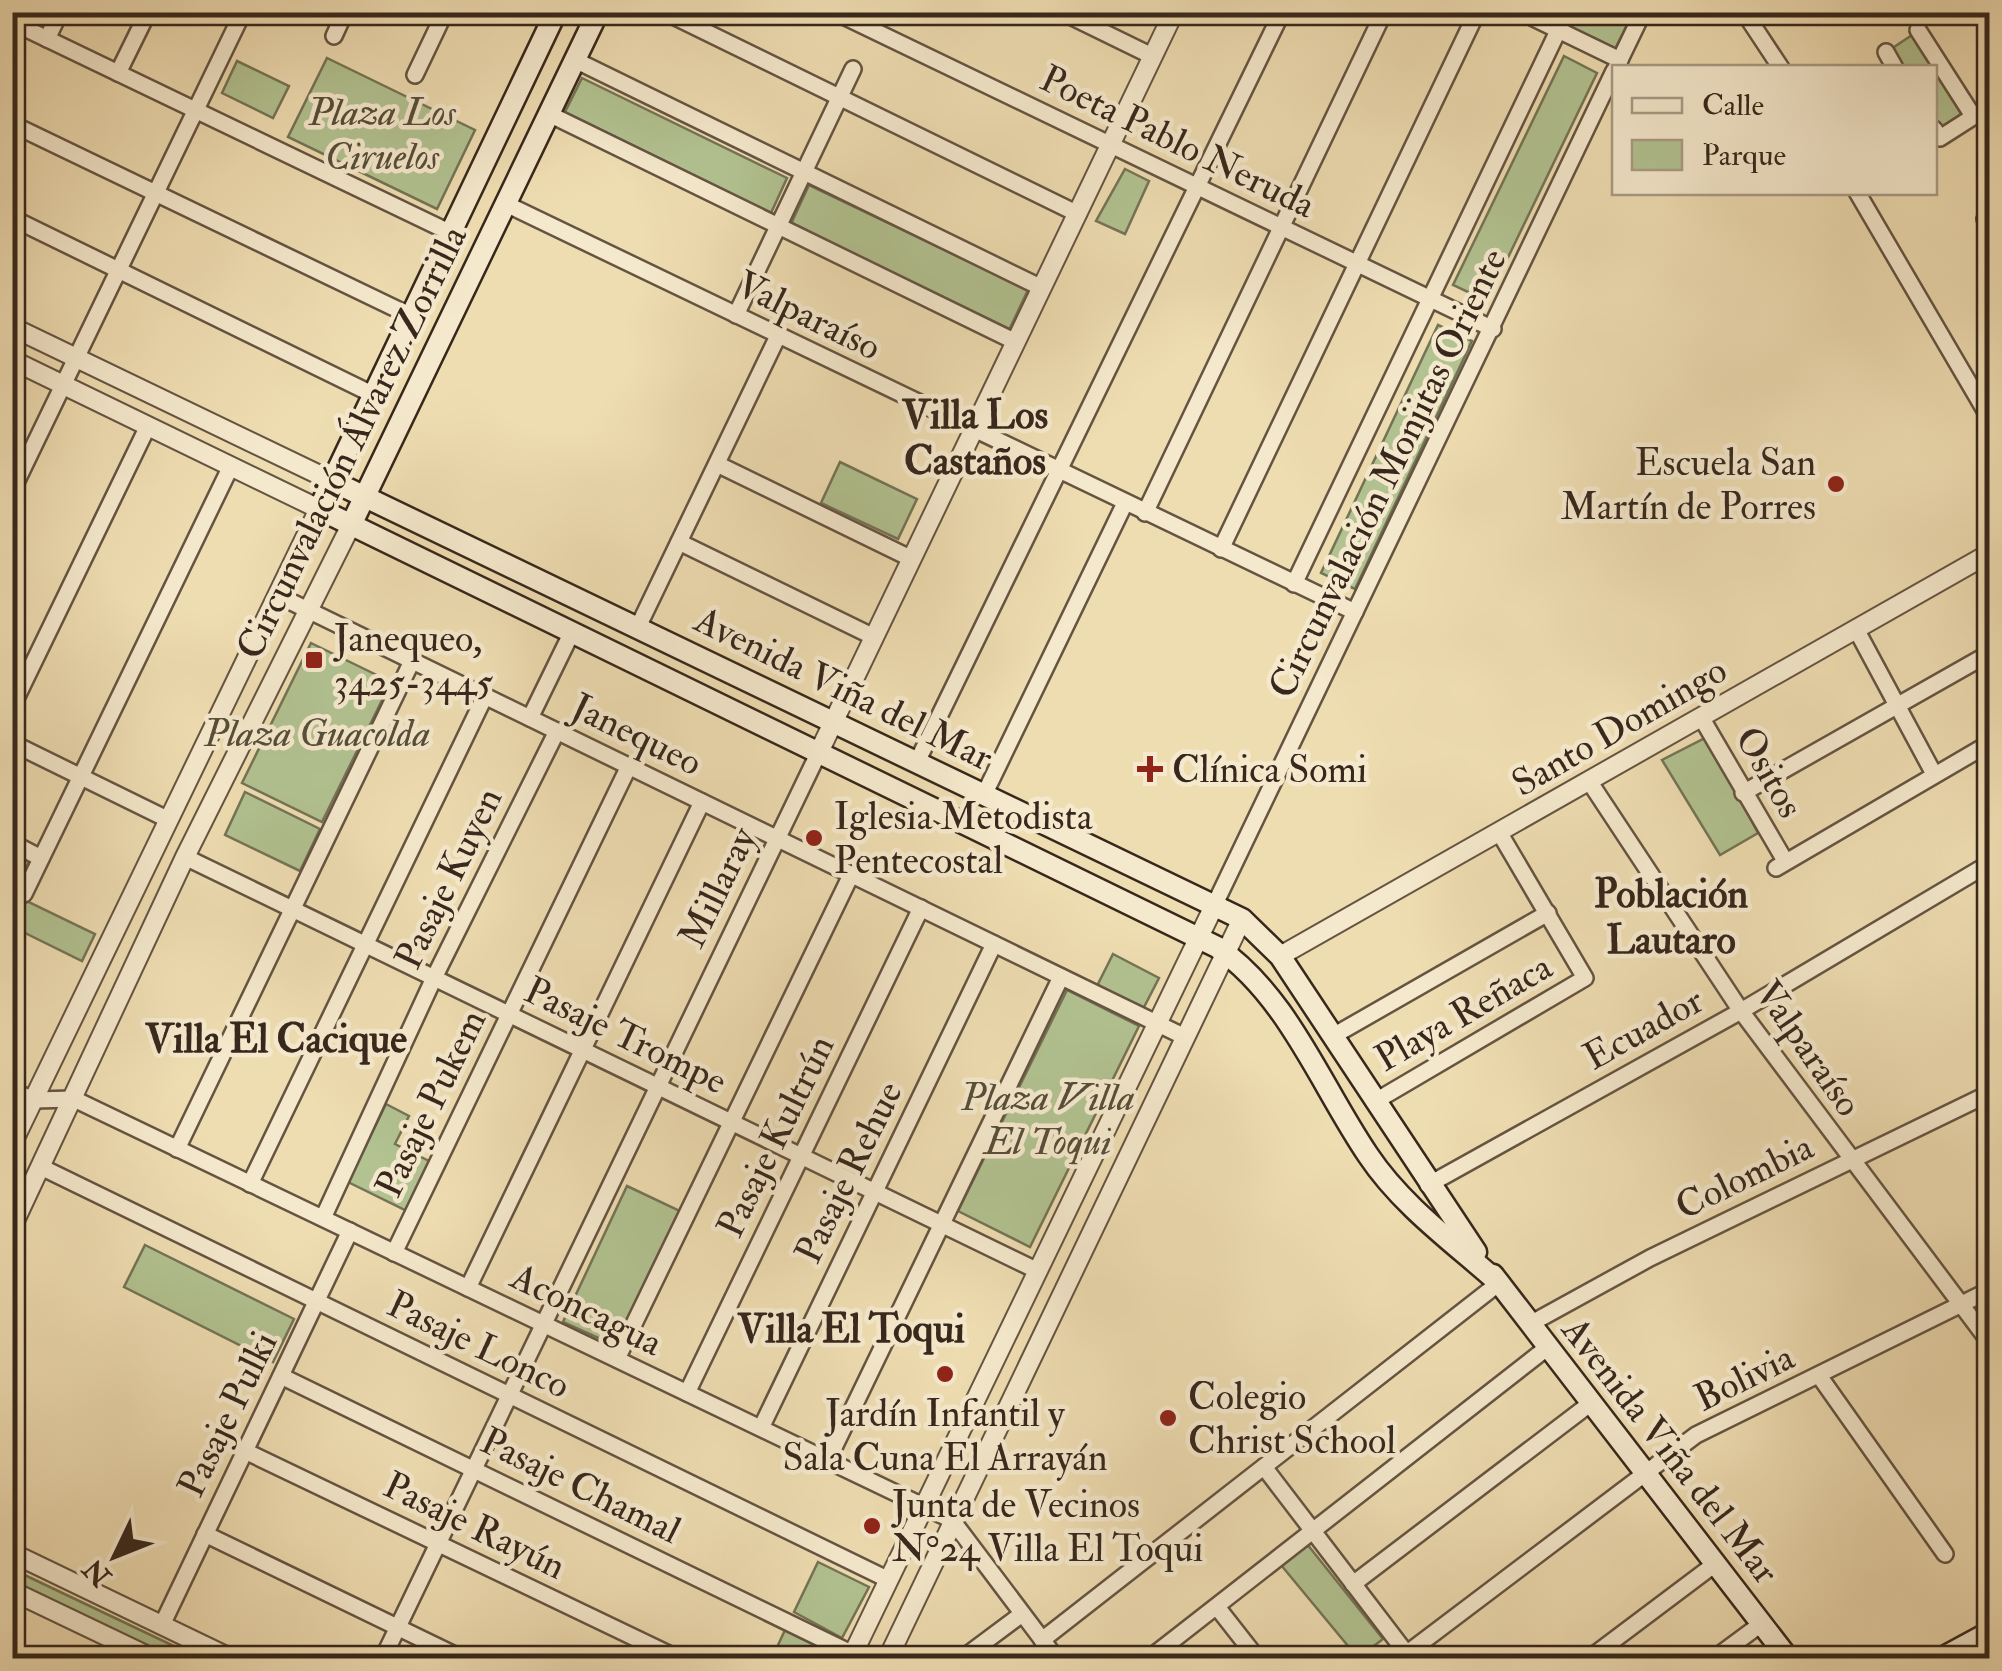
<svg xmlns="http://www.w3.org/2000/svg" width="2002" height="1671" font-family="'IM FELL Double Pica',serif">
  <style>
    .green { fill: #b2c291; stroke: #747456; stroke-width: 2.5 }
    .lines { fill: none; stroke-linecap: round; stroke-linejoin: round }
    .minor-casing { stroke: #655442; stroke-width: 20 }
    .tertiary-casing { stroke: #655442; stroke-width: 22 }
    .secondary-casing { stroke: #37271c; stroke-width: 25 }
    .minor { stroke: #f5e9cd; stroke-width: 15 }
    .tertiary { stroke: #f5e9cd; stroke-width: 18 }
    .secondary { stroke: #f5e9cd; stroke-width: 20 }
    .poi-dot { fill: #8f2418; stroke: #f5e9cd; stroke-width: 4 }
    .labels { text-anchor: middle; stroke-width: 9; stroke-linejoin: round; paint-order: stroke }
    .park-label { font-size: 38px; font-style: italic; fill: #564e39; stroke: #f5e9cd }
    .street-label { font-size: 38px; fill: #37271c; stroke: #f5e9cd }
    .poi-label { font-size: 38px; fill: #37271c; stroke: #f5e9cd; text-anchor: start }
    .neighbourhood-label { font-size: 40px; font-weight: bold; fill: #37271c; stroke: #f5e9cd }
  </style>
  <rect width="100%" height="100%" fill="#efddb2"/>
  <filter id="stains"><feTurbulence type="fractalNoise" baseFrequency=".002" numOctaves="4"/><feColorMatrix values="0 0 0 0 .2 0 0 0 0 .09 0 0 0 0 .02 0 0 0 .5 -.17"/></filter>
  <radialGradient id="worn" r=".72"><stop offset=".6" stop-color="#630" stop-opacity="0"/><stop offset="1" stop-color="#630" stop-opacity=".3"/></radialGradient>
  <g class="green">
    <path d="M1571,13h62l-19,38 -49,-25z"/>
    <path d="M1912,35l21,32h-30l-12,-18z"/>
    <path d="M1564,56l33,17 -110,228 -34,-16z"/>
    <path d="M327,58l148,72 -38,79 -149,-72z"/>
    <path d="M237,61l52,25 -16,32 -51,-25z"/>
    <path d="M1934,70l29,45 -21,14 -7,-11z"/>
    <path d="M582,78l205,100 -16,35 -206,-101z"/>
    <path d="M1125,169l24,12 -24,53 -29,-13z"/>
    <path d="M809,185l219,105 -19,40 -219,-104z"/>
    <path d="M1438,325l34,16 -117,248 -34,-16z"/>
    <path d="M840,462l77,37 -19,40 -77,-36z"/>
    <path d="M311,643l80,39 -69,140 -80,-39z"/>
    <path d="M1707,737l51,96 -38,22 -58,-95z"/>
    <path d="M245,792l75,37 -20,42 -75,-36z"/>
    <path d="M12,850l18,9 -16,36 81,39 -13,27 -69,-34z"/>
    <path d="M1113,954l46,24 -16,31 -46,-23z"/>
    <path d="M1067,990l72,36 -109,221 -72,-36z"/>
    <path d="M386,1104l23,12 -14,28 36,18 -24,49 -59,-29z"/>
    <path d="M627,1186l53,25 -64,135 -53,-24z"/>
    <path d="M145,1245l149,74 -21,43 -149,-75z"/>
    <path d="M1307,1544l76,95 -25,19 -77,-93z"/>
    <path d="M818,1562l51,25 -27,51 -48,-26z"/>
    <path d="M12,1569l187,89h-35l-151,-73z"/>
    <path d="M785,1630l54,27 -1,1h-66z"/>
  </g>
  <g class="lines">
    <g class="minor-casing">
      <g id="minor">
        <path d="M665,12l413,202"/>
        <path d="M835,12l658,317"/>
        <path d="M1062,12l90,44"/>
        <path d="M1521,12l99,48"/>
        <path d="M1744,12l37,56"/>
        <path d="M12,22l439,211"/>
        <path d="M1918,30l55,86"/>
        <path d="M334,36l11,-24"/>
        <path d="M47,39l13,-27"/>
        <path d="M1886,52l9,16"/>
        <path d="M575,60l467,228"/>
        <path d="M1616,68l27,-56"/>
        <path d="M118,73l30,-61"/>
        <path d="M415,75l30,-63"/>
        <path d="M549,114l467,228"/>
        <path d="M12,124l399,192"/>
        <path d="M1934,129l6,9 50,-32"/>
        <path d="M1857,192l133,227"/>
        <path d="M506,204l849,408"/>
        <path d="M1990,216l-5,3 5,8"/>
        <path d="M12,218l362,177"/>
        <path d="M736,315l117,-246"/>
        <path d="M717,464l195,95"/>
        <path d="M12,491l231,-479"/>
        <path d="M1145,513l239,-501"/>
        <path d="M679,542l195,95"/>
        <path d="M1221,549l256,-537"/>
        <path d="M1294,584l273,-572"/>
        <path d="M277,595l908,442"/>
        <path d="M638,627l140,-291"/>
        <path d="M1856,629l78,145"/>
        <path d="M12,707l136,-281"/>
        <path d="M1701,717l83,142"/>
        <path d="M530,718l42,-86"/>
        <path d="M12,743l157,77"/>
        <path d="M917,762l365,-750"/>
        <path d="M1589,781l152,230 249,332"/>
        <path d="M1743,793l247,-140"/>
        <path d="M984,795l141,-292"/>
        <path d="M12,843l29,15"/>
        <path d="M185,857l853,414"/>
        <path d="M1776,868l214,-125"/>
        <path d="M24,894l207,-428"/>
        <path d="M1214,906l400,-835"/>
        <path d="M1333,1036l215,-123"/>
        <path d="M12,1091l22,9 40,-1 878,421 104,138"/>
        <path d="M1374,1102l211,-124 -86,-146"/>
        <path d="M177,1149l235,-488"/>
        <path d="M41,1167l848,413"/>
        <path d="M250,1184l235,-488"/>
        <path d="M1428,1185l313,-174 249,-148"/>
        <path d="M323,1218l111,-240 123,-247"/>
        <path d="M394,1253l235,-487"/>
        <path d="M468,1288l234,-486"/>
        <path d="M1530,1324l120,-66 340,-165"/>
        <path d="M617,1359l234,-484"/>
        <path d="M281,1376l572,278"/>
        <path d="M1820,1377l125,177"/>
        <path d="M687,1393l234,-485"/>
        <path d="M761,1428l233,-484"/>
        <path d="M245,1451l432,207"/>
        <path d="M828,1460l233,-483"/>
        <path d="M1264,1467l146,191"/>
        <path d="M205,1534l256,124"/>
        <path d="M1353,1584l238,-181"/>
        <path d="M1217,1607l40,51"/>
        <path d="M162,1625l188,-394"/>
        <path d="M1042,1640l457,-357"/>
        <path d="M383,1658l436,-906"/>
        <path d="M963,1658l59,-44"/>
        <path d="M1150,1658l398,-311"/>
        <path d="M1401,1658l295,-223 294,-145"/>
        <path d="M1590,1658l125,-94"/>
        <path d="M1715,1658l46,-34"/>
      </g>
    </g>
    <g class="tertiary-casing">
      <g id="tertiary">
        <path d="M12,327l320,154"/>
        <path d="M12,360l307,149 -307,635"/>
        <path d="M819,752l355,-740"/>
        <path d="M1280,956l710,-403"/>
        <path d="M12,1227l173,-370 166,-332"/>
        <path d="M12,1553l218,105"/>
        <path d="M12,1591l140,67"/>
        <path d="M851,1658l363,-752"/>
        <path d="M888,1658l354,-739"/>
      </g>
    </g>
    <g class="secondary-casing">
      <g id="secondary">
        <path d="M556,12l-237,497 898,438c71,49 104,139 151,208 34,51 86,88 131,128"/>
        <path d="M332,481l910,438 38,37 196,296"/>
        <path d="M351,525l247,-513"/>
        <path d="M1493,1275l295,383"/>
        <path d="M1942,1658l48,-26"/>
      </g>
    </g>
    <use href="#minor" class="minor"/>
    <use href="#tertiary" class="tertiary"/>
    <use href="#secondary" class="secondary"/>
  </g>
  <g class="poi-dot">
    <circle cx="1836" cy="484" r="10"/>
    <rect x="304" y="650" width="20" height="20" rx="5"/>
    <path d="M1145 754h10v10h10v10h-10v10h-10v-10h-10v-10h10z"/>
    <circle cx="814" cy="838" r="10"/>
    <circle cx="945" cy="1374" r="10"/>
    <circle cx="1168" cy="1418" r="10"/>
    <circle cx="872" cy="1526" r="10"/>
  </g>
  <g class="labels">
    <g class="park-label">
      <text x="382" y="125">Plaza Los<tspan x="382" dy="44">Ciruelos</tspan></text>
      <text x="317" y="746">Plaza Guacolda</text>
      <text x="1048" y="1110">Plaza Villa<tspan x="1048" dy="44">El Toqui</tspan></text>
    </g>
    <g class="street-label">
      <text transform="translate(1178 141) rotate(26)" y="13">Poeta Pablo Neruda</text>
      <text transform="translate(809 315) rotate(26)" y="13">Valparaíso</text>
      <text transform="translate(351 442) rotate(-64)" y="13">Circunvalación Álvarez Zorrilla</text>
      <text transform="translate(1387 473) rotate(-64)" y="13">Circunvalación Monjitas Oriente</text>
      <text transform="translate(844 688) rotate(26)" y="13">Avenida Viña del Mar</text>
      <text transform="translate(1619 726) rotate(-30)" y="13">Santo Domingo</text>
      <text transform="translate(637 734) rotate(26)" y="13">Janequeo</text>
      <text transform="translate(1770 772) rotate(60)" y="13">Ositos</text>
      <text transform="translate(448 878) rotate(-64)" y="13">Pasaje Kuyen</text>
      <text transform="translate(717 887) rotate(-64)" y="13">Millaray</text>
      <text transform="translate(1463 1012) rotate(-30)" y="13">Playa Reñaca</text>
      <text transform="translate(1643 1028) rotate(-29)" y="13">Ecuador</text>
      <text transform="translate(626 1035) rotate(26)" y="13">Pasaje Trompe</text>
      <text transform="translate(1809 1048) rotate(55)" y="13">Valparaíso</text>
      <text transform="translate(430 1103) rotate(-64)" y="13">Pasaje Pukem</text>
      <text transform="translate(775 1136) rotate(-64)" y="13">Pasaje Kultrún</text>
      <text transform="translate(848 1172) rotate(-64)" y="13">Pasaje Rehue</text>
      <text transform="translate(1744 1176) rotate(-26)" y="13">Colombia</text>
      <text transform="translate(587 1309) rotate(26)" y="13">Aconcagua</text>
      <text transform="translate(479 1344) rotate(26)" y="13">Pasaje Lonco</text>
      <text transform="translate(1744 1377) rotate(-26)" y="13">Bolivia</text>
      <text transform="translate(227 1414) rotate(-64)" y="13">Pasaje Pulki</text>
      <text transform="translate(1671 1450) rotate(52)" y="13">Avenida Viña del Mar</text>
      <text transform="translate(581 1485) rotate(26)" y="13">Pasaje Chamal</text>
      <text transform="translate(475 1525) rotate(26)" y="13">Pasaje Rayún</text>
    </g>
    <g class="poi-label">
      <text x="1816" y="475" text-anchor="end">Escuela San<tspan x="1816" dy="44">Martín de Porres</tspan></text>
      <text x="334" y="651">Janequeo,<tspan x="334" dy="44">3425-3445</tspan></text>
      <text x="1172" y="782">Clínica Somi</text>
      <text x="834" y="829">Iglesia Metodista<tspan x="834" dy="44">Pentecostal</tspan></text>
      <text x="1188" y="1409">Colegio<tspan x="1188" dy="44">Christ School</tspan></text>
      <text x="945" y="1426" text-anchor="middle">Jardín Infantil y<tspan x="945" dy="44">Sala Cuna El Arrayán</tspan></text>
      <text x="892" y="1517">Junta de Vecinos<tspan x="892" dy="44">N°24 Villa El Toqui</tspan></text>
    </g>
    <g class="neighbourhood-label">
      <text x="975" y="428">Villa Los<tspan x="975" dy="46">Castaños</tspan></text>
      <text x="1671" y="907">Población<tspan x="1671" dy="46">Lautaro</tspan></text>
      <text x="276" y="1052">Villa El Cacique</text>
      <text x="851" y="1342">Villa El Toqui</text>
    </g>
  </g>
  <rect width="2002" height="1671" fill="none" stroke="#efddb2" stroke-width="50"/>
  <rect x="15" y="15" width="1972" height="1641" fill="none" stroke="#37271c" stroke-width="5"/>
  <rect x="25" y="25" width="1952" height="1621" fill="none" stroke="#37271c" stroke-width="2.5"/>
  <rect x="1612" y="65" width="325" height="130" fill="#f5e9cd" stroke="#a99b86" stroke-width="2.5"/>
  <rect x="1632" y="98" width="50" height="15" fill="#f5e9cd" stroke="#a99b86" stroke-width="2.5"/>
  <text x="1702" y="115" font-size="30" fill="#37271c">Calle</text>
  <rect x="1632" y="140" width="50" height="30" fill="#b2c291" stroke="#a99b86" stroke-width="2.5"/>
  <text x="1702" y="165" font-size="30" fill="#37271c">Parque</text>
  <g transform="translate(115 1556) rotate(227)" stroke="#f5e9cd" stroke-width="8" paint-order="stroke">
  <path d="M0-8L18 38L0 25L-18 38Z" fill="#37271c"/>
  <text y="-15" font-size="28" font-weight="bold" text-anchor="middle" fill="#37271c">N</text>
  </g>
  <rect width="100%" height="100%" filter="url(#stains)"/>
  <rect width="100%" height="100%" fill="url(#worn)"/>
</svg>
